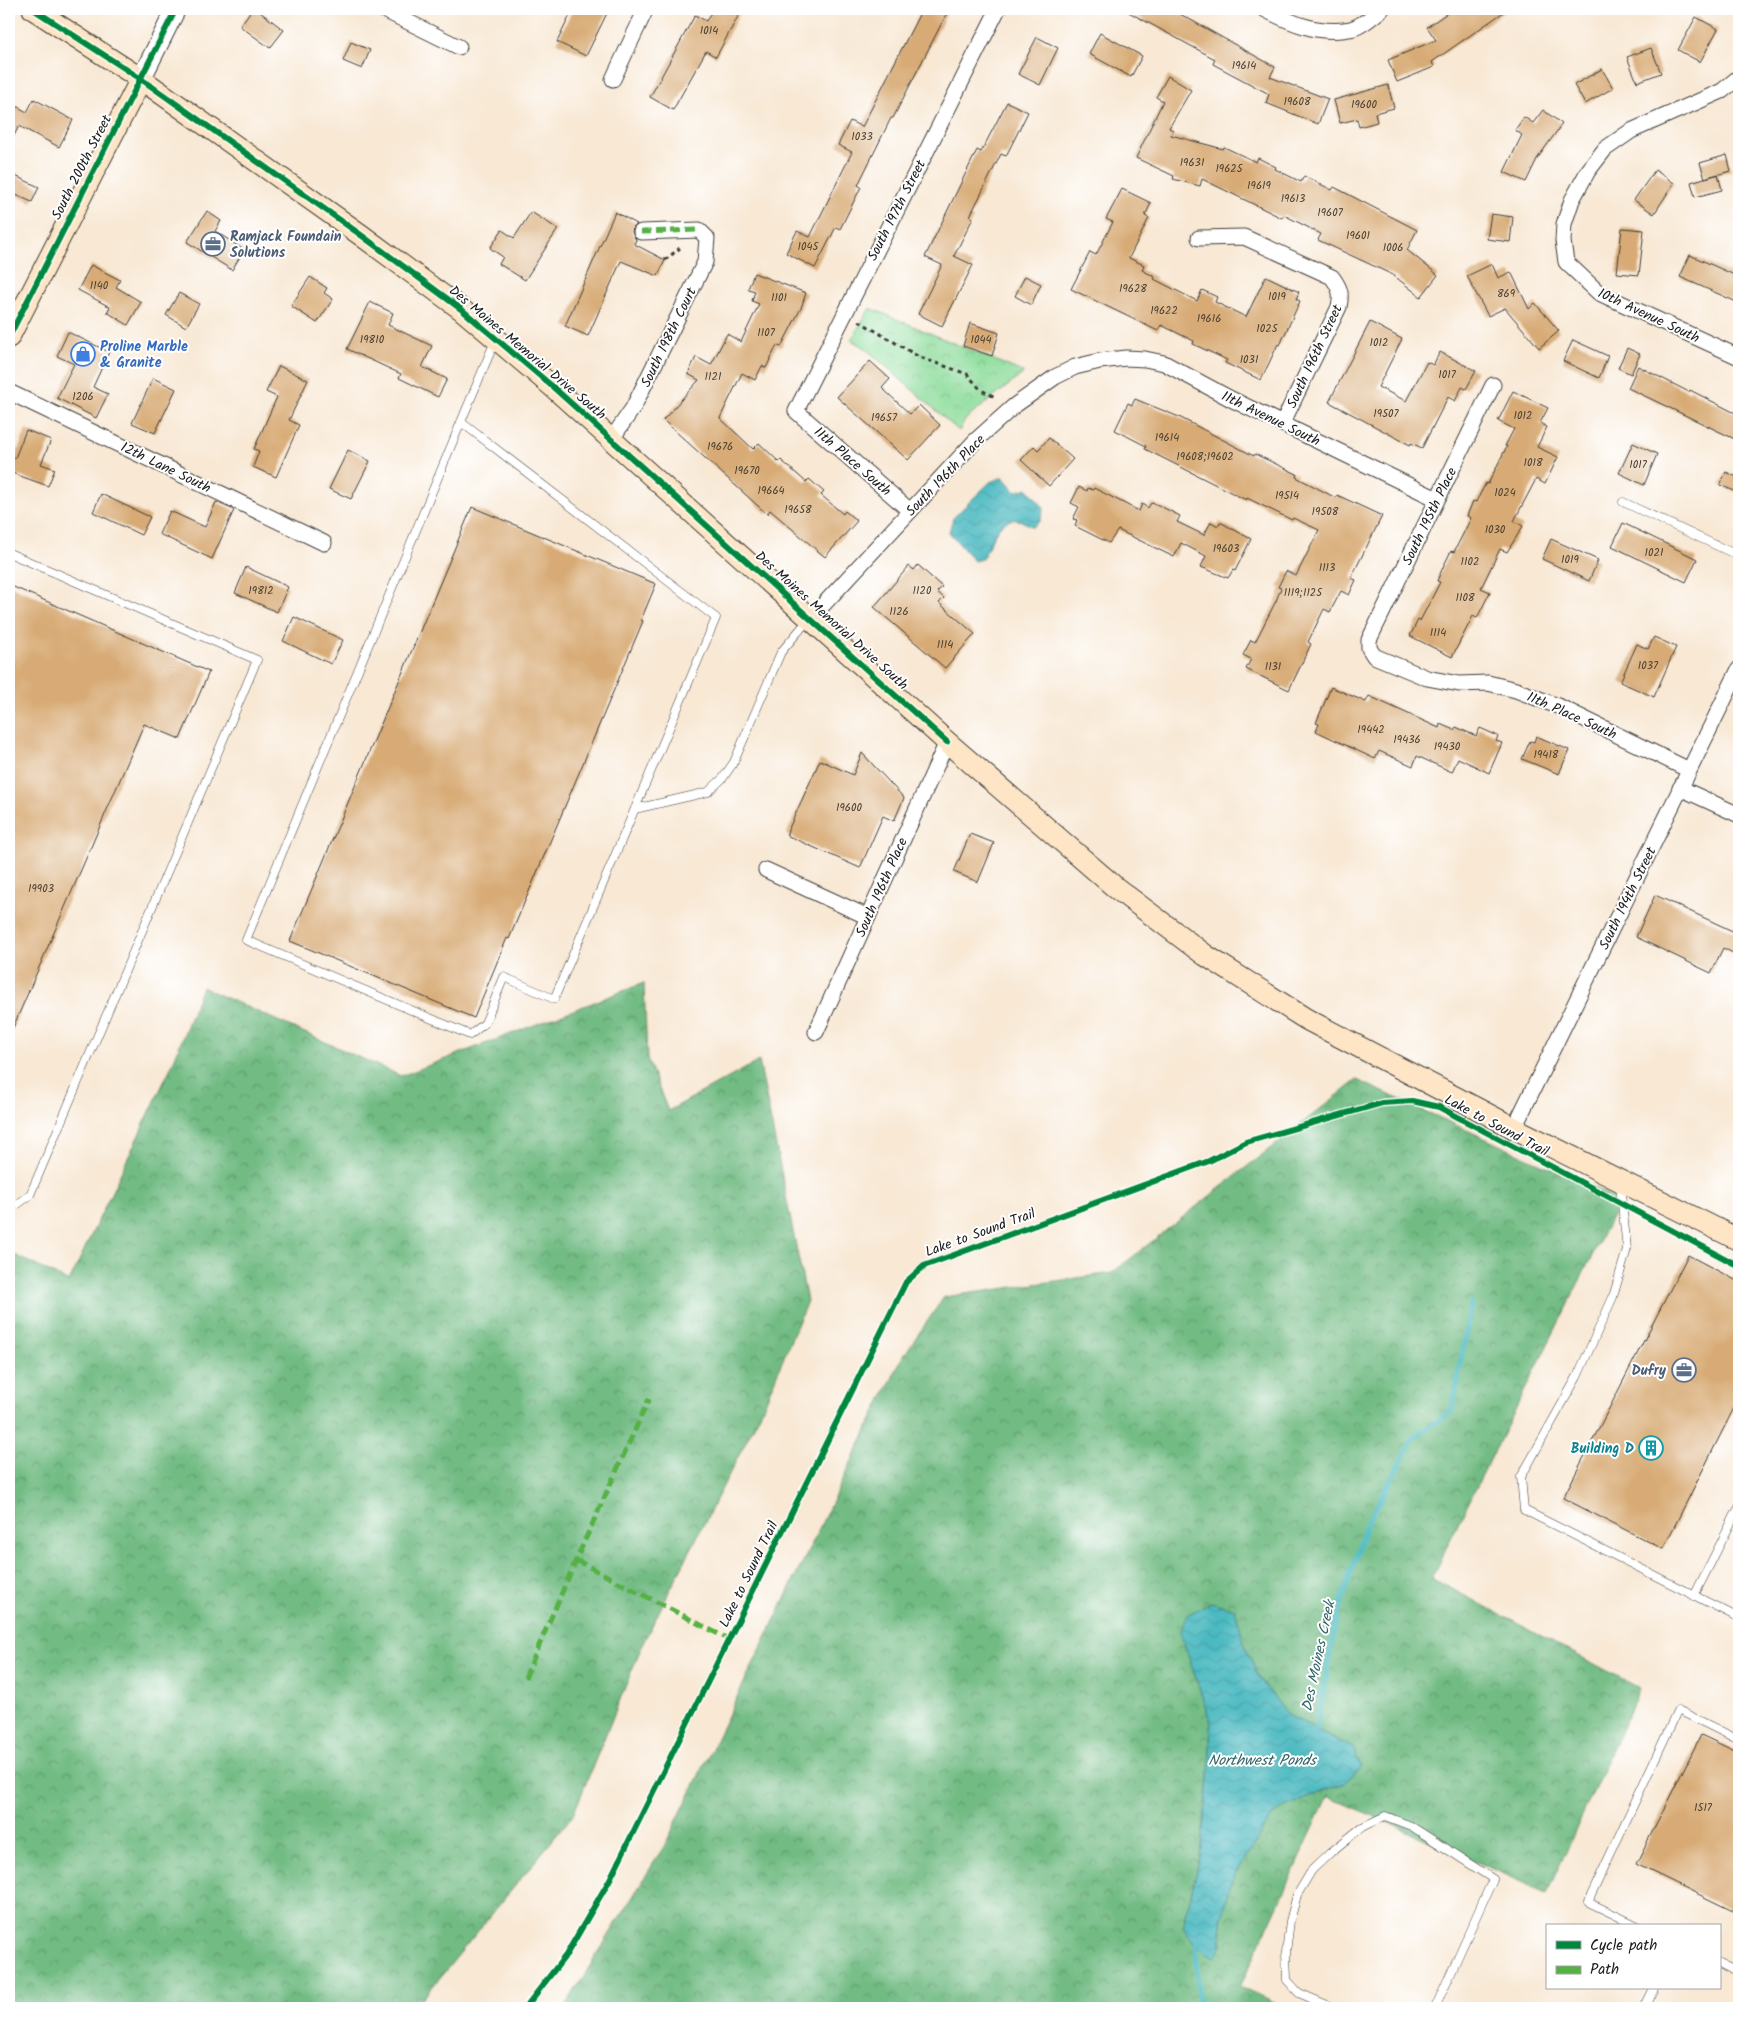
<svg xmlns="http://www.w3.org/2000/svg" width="1748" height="2017" font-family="Kalam,sans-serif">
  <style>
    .forest { fill: url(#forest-crowns); stroke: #476c50; fill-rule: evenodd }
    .park { fill: url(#park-crowns); stroke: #557c5c }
    .water { fill: url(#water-waves); stroke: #346b6e }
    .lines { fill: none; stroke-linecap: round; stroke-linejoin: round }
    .stream { stroke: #4bbac1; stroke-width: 5.5 }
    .building { fill: #d8ab76 }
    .service-casing { stroke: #3d3b38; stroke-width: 9 }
    .minor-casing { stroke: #3d3b38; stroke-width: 17 }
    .tertiary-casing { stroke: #3d3b38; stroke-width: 21 }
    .secondary-casing { stroke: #3d3b38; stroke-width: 23 }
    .path { stroke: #3d3b38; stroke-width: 3; stroke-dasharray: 4 4; stroke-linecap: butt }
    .service { stroke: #fff; stroke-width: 8 }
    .minor { stroke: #fff; stroke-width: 15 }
    .tertiary { stroke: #fff; stroke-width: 19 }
    .secondary { stroke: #fde5c5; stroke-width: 21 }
    .quiet { stroke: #55b145; stroke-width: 5; stroke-dasharray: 10 5; stroke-linecap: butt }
    .cycleway-casing { stroke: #fff; stroke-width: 9 }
    .cycleway { stroke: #00873e; stroke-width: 6 }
    .labels { text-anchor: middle; stroke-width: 4; stroke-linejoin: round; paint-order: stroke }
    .number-label { font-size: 11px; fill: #4b4032 }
    .street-label { font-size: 14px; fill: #1c1c1c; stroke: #fff }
    .service-label { font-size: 14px; font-weight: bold; fill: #4e5e75; stroke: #fff; text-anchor: start }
    .shop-label { font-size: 14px; font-weight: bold; fill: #366cbe; stroke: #fff; text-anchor: start }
    .culture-label { font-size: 14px; font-weight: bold; fill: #0d838f; stroke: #fff; text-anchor: end }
    .water-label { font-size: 15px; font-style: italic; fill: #316366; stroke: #fff }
  </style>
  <defs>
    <pattern id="forest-crowns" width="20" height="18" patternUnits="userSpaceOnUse" patternTransform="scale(1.25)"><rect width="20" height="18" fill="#72bc84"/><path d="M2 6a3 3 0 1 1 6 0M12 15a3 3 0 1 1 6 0" fill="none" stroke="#5d986b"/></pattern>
    <pattern id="park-crowns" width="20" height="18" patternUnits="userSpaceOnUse" patternTransform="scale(1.25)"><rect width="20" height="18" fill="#8edd9c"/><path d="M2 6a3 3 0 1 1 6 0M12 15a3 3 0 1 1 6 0" fill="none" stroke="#7abd86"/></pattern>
    <pattern id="water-waves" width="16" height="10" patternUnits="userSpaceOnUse" patternTransform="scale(1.25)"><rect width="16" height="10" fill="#4bbac1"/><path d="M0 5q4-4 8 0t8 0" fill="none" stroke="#419fa5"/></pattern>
  </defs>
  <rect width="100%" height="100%" fill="#fff"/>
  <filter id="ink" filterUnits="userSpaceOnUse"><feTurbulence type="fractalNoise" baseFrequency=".02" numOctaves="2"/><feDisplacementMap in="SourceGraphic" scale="10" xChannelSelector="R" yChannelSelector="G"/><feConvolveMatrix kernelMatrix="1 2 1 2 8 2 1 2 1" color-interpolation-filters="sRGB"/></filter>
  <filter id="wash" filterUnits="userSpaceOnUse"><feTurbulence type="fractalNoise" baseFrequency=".0096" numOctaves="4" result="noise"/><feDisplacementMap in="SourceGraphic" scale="20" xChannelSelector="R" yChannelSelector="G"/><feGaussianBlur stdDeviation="1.12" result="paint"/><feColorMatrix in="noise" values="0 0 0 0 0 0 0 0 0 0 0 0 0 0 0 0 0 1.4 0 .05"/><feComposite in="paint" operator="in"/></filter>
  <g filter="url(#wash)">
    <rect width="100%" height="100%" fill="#f8e8d4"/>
    <g class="forest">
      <path d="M644,983l3,75 21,53 91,-50 48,240 -45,109 -119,233 -70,172 -158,193h-406v-756l60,30 103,-217 30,-78 199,89z"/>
      <path d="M1357,1080l263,120 -189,378 209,110 -93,205 -219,-97 -88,191 45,21h-721l102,-165 236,-485 42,-61 168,-24zM1245,1645l13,32 30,38 65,33 -11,37 -35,12 -35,18 -40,65 -11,41 1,24 -39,-17 17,-71 9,-79 2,-55 -14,-44z"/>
    </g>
    <path class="park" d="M870,308l150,63 4,2 -58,46 -7,12 -94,-83 -14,-8z"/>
    <g class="water">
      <path d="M1003,477l13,15 11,-4 17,20 -4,13 -7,6c-4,-2 -10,-6 -15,-7 -21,-4 -28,26 -36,39l-8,2 -25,-29 4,-14 37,-36z"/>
      <path d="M1211,1602l24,7 10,36 13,32 30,38 65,33 8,19 -19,18 -35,12 -35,18 -40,65 -11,41 1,24 -8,12 -18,-12 -13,-17 17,-71 9,-79 2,-55 -31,-91 7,-17z"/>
    </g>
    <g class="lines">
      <g class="stream">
        <path d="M1310,1733l6,-3 21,-114 28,-89 49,-90 38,-26 19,-107"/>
        <path d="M1198,1940l-2,5 3,63"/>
      </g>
    </g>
    <g id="blocks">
      <g class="building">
        <path d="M252,9h4l28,21 -14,18 -30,-22z"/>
        <path d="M573,9h36l-23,47 -29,-14z"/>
        <path d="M713,9h29l-26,48 -10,-6 -33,59 -23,-13 45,-82 11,6z"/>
        <path d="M922,9h17l8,4 -54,105h-2l-33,67 3,2 -21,42 -4,-2 -21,41 -29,-15 11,-22 13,6 42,-85 -14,-7 12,-24 12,6z"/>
        <path d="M1123,9h48l104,58 -5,10 58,22 -10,25 -52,-21 3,-9 -56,-30 2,-5z"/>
        <path d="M1453,9h55l-76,53 2,5 -37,15 -9,-22 48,-20 -9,-13z"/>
        <path d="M1696,17l22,12 -18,33 -22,-12z"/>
        <path d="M1100,33l42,23 -11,21 -42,-23z"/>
        <path d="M1037,37l21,11 -18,37 -22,-11z"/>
        <path d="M351,42l19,8 -8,19 -19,-8z"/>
        <path d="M1651,48l10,25 -24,9 -10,-25z"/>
        <path d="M1602,69l11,19 -28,16 -11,-19z"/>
        <path d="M1168,76l23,14 -22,38 4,2 -2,5 52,14 1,-2 32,15 2,-4 18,9 -1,2 26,13 3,-6 28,14 2,-3 83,43 -10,20 31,25 -17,22 -28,-22 -75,-35 3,-6 -37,-19 -2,3 -80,-39 -2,7 -27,-7 1,-3 -38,-18 27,-57 -7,-4z"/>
        <path d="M1388,85l6,23 -19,5 2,9 -18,5 -2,-8 -17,4 -6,-23z"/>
        <path d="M34,99l39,21 -14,27 -40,-21 -10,19v-43l18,10z"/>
        <path d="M1007,102l21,10 -22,44 -5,-2 -31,62 3,2 -19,38 19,9 -31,61 -24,-12 24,-49 -17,-8 52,-107 4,2z"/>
        <path d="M1543,110l19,14 -25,35 -11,23 -22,-10 18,-37 -7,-5 9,-13 9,6z"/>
        <path d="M1727,155l4,16 -26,7 -5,-15z"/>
        <path d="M1655,170l19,13 -20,31 -20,-14z"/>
        <path d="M9,173l30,14 -7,15 -23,-10z"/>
        <path d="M1718,174l4,16 -27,7 -4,-15z"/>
        <path d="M1122,189l29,14 -6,13 4,2 -20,40 15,7 -2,5 13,7 -1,2 43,22 5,-11 15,7 -2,5 31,15 20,-41 33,16 -3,7 4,2 -20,44 -2,-1 -17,36 -36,-17 2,-3 -34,-16 1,-3 -33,-16 -3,6 -87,-42 19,-37 6,3 17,-33 -7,-3z"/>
        <path d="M207,211l14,10 -6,10 29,19 -12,20 -45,-28z"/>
        <path d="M531,212l27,17 -33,51 -26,-16 4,-7 -13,-9 12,-18 12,8z"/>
        <path d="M615,212l22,12 -4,3 -1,5 4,8 -2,4 31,16 -7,16 -37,-15 -33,75 -23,-10z"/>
        <path d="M1491,214l22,3 -3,25 -23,-3z"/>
        <path d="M1622,228l22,2 -5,45 -22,-2z"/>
        <path d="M1690,255l49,22v26l-59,-26z"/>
        <path d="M1492,264l6,14 13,-6 18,37 6,-6 24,28 -20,17 -34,-40 -17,8 -21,-40z"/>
        <path d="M91,265l29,15 -4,7 25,15 -13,23 -21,-13 3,-5 -32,-17z"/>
        <path d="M754,273l52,20 -5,15 -20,39 -4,-2 -11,23 -4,-2 -7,14 -13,-7 -22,45 33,31 6,-6 20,19 2,-2 25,22 3,-3 15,13 -3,3 22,19 2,-3 12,10 -32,36 -55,-47 -3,4 -104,-94 36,-40 -11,-6 8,-17 15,8 16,-31 14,8 18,-38 -7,-3 3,-10 -7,-2z"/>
        <path d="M1025,276l16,8 -10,21 -16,-9z"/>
        <path d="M310,277l17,11 -3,5 9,6 -16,24 -26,-17z"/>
        <path d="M179,293l20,11 -13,23 -20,-12z"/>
        <path d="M370,302l23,11 -5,12 44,21 -10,21 25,12 -9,18 -39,-19 2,-4 -54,-25z"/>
        <path d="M1370,322l32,17 -24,48 28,14 21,-39 6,3 7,-13 36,19 -10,18 -4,-2 -7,14 -7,-4 -26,51 -11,-5 -1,2 -81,-43z"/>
        <path d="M970,323l29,10 -7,23 -29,-10z"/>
        <path d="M68,332l41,20 -16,35 15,7 -12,24 -39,-20 17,-34 -17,-8z"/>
        <path d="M1573,340l35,16 -9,22 -36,-17z"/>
        <path d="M1627,348l13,6 -9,20 -13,-6z"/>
        <path d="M870,361l20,18 -8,9 28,26 9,-9 21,20 -32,35 -71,-63z"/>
        <path d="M279,366l29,14 -19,40 10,5 -23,52 -23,-10 6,-16 -5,-2 23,-52 -11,-5z"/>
        <path d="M1638,366l51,26 1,-2 49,25v26l-111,-53z"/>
        <path d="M153,378l23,11 -21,44 -23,-10z"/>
        <path d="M1513,391l35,17 -8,15 7,4 -10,20 21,10 -13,27 -9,-5 -22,42 9,5 -16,26 -7,-3 -19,39 9,4 -13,26 -4,-2 -21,41 -42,-21 8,-16 2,1 16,-31 4,-8 -3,-1 7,-16 7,-14 3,1 17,-34 -4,-2 6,-15 3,1 10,-19 2,1 19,-38h-2l9,-17 -16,-8z"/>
        <path d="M1135,399l44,18 75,39 1,-2 42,20 -1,3 40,21 1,-3 45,21 -31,62 5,2 -7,15 -8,-4 -11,21 -6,-3 -16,33 3,2 -22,46 -43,-21 5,-10 -8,-4 8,-15 4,2 21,-41 5,-13 -3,-1 8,-16 10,5 23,-46 -26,-12 -1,2 -45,-22 -1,2 -101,-51 1,-3 -31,-16 13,-27 4,2z"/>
        <path d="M26,430l25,10 -10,24 14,5 -7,17 -39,-14v-16l6,2z"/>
        <path d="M1049,438l24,21 -24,27 -28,-26 13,-14 4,4z"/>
        <path d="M1633,443l24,11 -13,31 -25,-12z"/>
        <path d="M348,450l22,11 -19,38 -22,-10z"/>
        <path d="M1726,472l13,6v15l-19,-8z"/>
        <path d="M1079,487l8,4 1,-3 5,2 1,-2 45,23 3,-7 6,4 3,-5 5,1 24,12 -3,6 27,13 7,-13 7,4 2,-4 31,17 -16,32 -2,-1 -5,8 -27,-11 5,-11 -25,-13 -7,14 -56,-27 -9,13 -34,-17 2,-6 -4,-1 6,-12 -8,-4z"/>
        <path d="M101,494l49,23 -9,18 -48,-23z"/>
        <path d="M216,502l18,8 -22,49 -53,-25 11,-23 35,16z"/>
        <path d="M472,507l184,77 -15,36 2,1 -134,318 -2,-1 -33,80 -184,-77z"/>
        <path d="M1623,523l74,36 -11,23 -74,-36z"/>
        <path d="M1551,539l47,21 -9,21 -47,-22z"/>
        <path d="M918,565l24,22 -5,5 7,6 -5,5 36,31 -30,34 -71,-61 35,-41 5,4z"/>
        <path d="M246,567l42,20 -11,25 -42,-19z"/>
        <path d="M9,585l200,87 -29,67 -36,-15 -135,313z"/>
        <path d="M294,617l49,23 -12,24 -48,-23z"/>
        <path d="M1654,637l22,10 -22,50 -34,-15 17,-38 11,5z"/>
        <path d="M1331,687l35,15 3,-6 70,32 1,-4 14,6 2,-3 20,9 4,-8 18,8 -2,5 6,2 -13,30 -31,-15 -6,14 -35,-16 -4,10 -34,-15 -4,8 -59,-28 3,-7 -3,-1z"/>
        <path d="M1536,736l33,14 -10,24 -37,-15 8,-18 4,1z"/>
        <path d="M862,753l42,45 -10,23 -11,-5 -23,52 -74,-33 34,-75 33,15z"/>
        <path d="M970,834l24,9 -16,39 -24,-10z"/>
        <path d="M1655,895l84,39v22l-16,-8 -12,25 -75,-36z"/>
        <path d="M1688,1255l51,27v116l-76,151 -100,-51z"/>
        <path d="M1701,1735l38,18v161l-103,-50z"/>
      </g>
    </g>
  </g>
  <g filter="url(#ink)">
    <use href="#blocks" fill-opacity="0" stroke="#3d3b38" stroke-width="1"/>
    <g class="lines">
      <g class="service-casing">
        <g id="service">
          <path d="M461,422l255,196 -162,381 -50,-22 -19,46 -15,12 -224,-95 215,-518 34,-81"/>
          <path d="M1623,502l116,54"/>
          <path d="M9,553l248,107 -227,535 -12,9 -9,1"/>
          <path d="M635,809l73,-17 15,-14 11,-16 47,-110 28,-33"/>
          <path d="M1620,1185l7,64 -14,48 -36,80 -56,100 3,33 215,108"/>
          <path d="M1694,1596l45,-89"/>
          <path d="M1638,1926l-50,-24 90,-192 61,30"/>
          <path d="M1719,1964l20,10"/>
          <path d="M1334,2008l-35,-15 -12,-13 -1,-28 4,-31 7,-26 15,-25 19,-18 31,-25 23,-11 26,10 82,53 -58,129"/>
          <path d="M1644,2008l10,-20"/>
        </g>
      </g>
      <g class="minor-casing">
        <g id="minor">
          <path d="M382,9l77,38"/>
          <path d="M1264,9c27,14 55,26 86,20 11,-2 23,-13 32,-20"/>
          <path d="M1739,77l-17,14 -91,40 -26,18 -17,22 -16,29 -8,24 -1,17 3,21 33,31 140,64"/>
          <path d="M613,79l33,-70"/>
          <path d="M1199,238l45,-1 88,40c8,11 10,16 7,30l-57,117"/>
          <path d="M1493,385l-124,255v8l5,8 53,22 32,6 29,-1 28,7 44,17 129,63"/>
          <path d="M9,392l315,151"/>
          <path d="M611,440l22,-32 72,-146 2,-24 -8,-8 -58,2"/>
          <path d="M910,511l-114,-100 202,-402"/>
          <path d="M811,618l164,-177 39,-35 41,-29 20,-10 25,-6 26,-3 19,1 19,4 67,36 206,100"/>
          <path d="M1680,788l59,27"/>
          <path d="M766,870l102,47"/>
          <path d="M816,1032l131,-290"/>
          <path d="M1514,1128l225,-459"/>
        </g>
      </g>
      <g class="tertiary-casing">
        <path id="tertiary" d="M141,79l35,-70"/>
      </g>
      <g class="secondary-casing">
        <g id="secondary">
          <path d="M33,9l108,70 220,156 100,74 92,78 394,355 169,146 89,67 101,64 208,109 225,112"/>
          <path d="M9,337l132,-258"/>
        </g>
      </g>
      <g class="path">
        <path d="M665,260l15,-12"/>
        <path d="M859,321l60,36 48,17 14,16 16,8"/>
      </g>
      <use href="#service" class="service"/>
      <use href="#minor" class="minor"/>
      <use href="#tertiary" class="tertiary"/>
      <use href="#secondary" class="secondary"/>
      <g class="quiet">
        <path d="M641,232l58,-2"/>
        <path d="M576,1560l154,80"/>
        <path d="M525,1678l51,-118 73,-161"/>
      </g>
      <g class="cycleway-casing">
        <g id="cycleway">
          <path d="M33,9l108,70 220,156 100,74 92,78 394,355"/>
          <path d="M9,337l167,-328"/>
          <path d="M525,2008l41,-53 43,-74 297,-599 18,-16 285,-105 37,-19 136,-39 30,-2 27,6 300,159"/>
        </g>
      </g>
      <use href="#cycleway" class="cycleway"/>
    </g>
  </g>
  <defs>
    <g id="office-ring" transform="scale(1.25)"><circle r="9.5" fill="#fff" stroke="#5c6f8a" stroke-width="1.5"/><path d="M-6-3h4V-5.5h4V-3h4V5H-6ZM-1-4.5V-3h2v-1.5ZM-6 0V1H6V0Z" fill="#5c6f8a"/></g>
    <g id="shop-ring" transform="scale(1.25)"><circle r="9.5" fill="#fff" stroke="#3f7fe0" stroke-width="1.5"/><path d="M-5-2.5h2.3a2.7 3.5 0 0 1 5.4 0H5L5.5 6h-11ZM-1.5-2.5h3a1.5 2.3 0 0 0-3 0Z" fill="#3f7fe0"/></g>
    <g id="building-ring" transform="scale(1.25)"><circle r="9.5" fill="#fff" stroke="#0f9aa8" stroke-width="1.5"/><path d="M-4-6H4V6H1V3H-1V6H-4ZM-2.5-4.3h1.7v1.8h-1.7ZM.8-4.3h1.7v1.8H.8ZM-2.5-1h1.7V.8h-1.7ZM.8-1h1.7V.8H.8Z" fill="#0f9aa8"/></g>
  </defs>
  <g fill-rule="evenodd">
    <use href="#office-ring" x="213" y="244"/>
    <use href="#shop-ring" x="83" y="354"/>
    <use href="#office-ring" x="1684" y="1370"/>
    <use href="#building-ring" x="1651" y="1448"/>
  </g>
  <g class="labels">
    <g class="number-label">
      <text x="709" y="34">1014</text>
      <text x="1244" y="69">19614</text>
      <text x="1297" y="105">19608</text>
      <text x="1364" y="108">19600</text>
      <text x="862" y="140">1033</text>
      <text x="1192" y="166">19631</text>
      <text x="1229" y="172">19625</text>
      <text x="1259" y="189">19619</text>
      <text x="1293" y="202">19613</text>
      <text x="1330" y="216">19607</text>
      <text x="1358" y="239">19601</text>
      <text x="808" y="250">1045</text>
      <text x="1393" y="251">1006</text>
      <text x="99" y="289">1140</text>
      <text x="1133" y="292">19628</text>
      <text x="1506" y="297">869</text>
      <text x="1277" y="300">1019</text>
      <text x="779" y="301">1101</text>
      <text x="1164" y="314">19622</text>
      <text x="1209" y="322">19616</text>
      <text x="1267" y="332">1025</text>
      <text x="766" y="336">1107</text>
      <text x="372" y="343">19810</text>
      <text x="981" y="343">1044</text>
      <text x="1379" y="346">1012</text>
      <text x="1249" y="363">1031</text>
      <text x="1447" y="378">1017</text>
      <text x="713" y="380">1121</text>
      <text x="83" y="400">1206</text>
      <text x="1386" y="417">19507</text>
      <text x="1523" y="419">1012</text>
      <text x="884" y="421">19657</text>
      <text x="1167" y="441">19614</text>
      <text x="720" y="450">19676</text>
      <text x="1205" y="460">19608;19602</text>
      <text x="1533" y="466">1018</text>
      <text x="1638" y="468">1017</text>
      <text x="747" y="474">19670</text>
      <text x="771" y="494">19664</text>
      <text x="1505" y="496">1024</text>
      <text x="1287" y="499">19514</text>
      <text x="798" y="513">19658</text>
      <text x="1325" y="515">19508</text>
      <text x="1495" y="533">1030</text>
      <text x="1226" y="552">19603</text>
      <text x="1654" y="556">1021</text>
      <text x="1570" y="563">1019</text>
      <text x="1470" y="565">1102</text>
      <text x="1327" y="571">1113</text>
      <text x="261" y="594">19812</text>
      <text x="922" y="594">1120</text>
      <text x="1303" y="596">1119;1125</text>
      <text x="1465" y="601">1108</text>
      <text x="899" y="615">1126</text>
      <text x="1438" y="636">1114</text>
      <text x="945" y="648">1114</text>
      <text x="1648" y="669">1037</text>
      <text x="1273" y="670">1131</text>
      <text x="1371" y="733">19442</text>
      <text x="1407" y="743">19436</text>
      <text x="1447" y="750">19430</text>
      <text x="1546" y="758">19418</text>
      <text x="849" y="811">19600</text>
      <text x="41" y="892">19903</text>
      <text x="1703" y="1811">1517</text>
    </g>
    <g class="street-label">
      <text transform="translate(81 167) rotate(-63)" y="5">South 200th Street</text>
      <text transform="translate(896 210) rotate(-63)" y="5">South 197th Street</text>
      <text transform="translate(1649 315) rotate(25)" y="5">10th Avenue South</text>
      <text transform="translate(668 337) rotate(-64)" y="5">South 198th Court</text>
      <text transform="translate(528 352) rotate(40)" y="5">Des Moines Memorial Drive South</text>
      <text transform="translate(1314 356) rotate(-65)" y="5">South 196th Street</text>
      <text transform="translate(1271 418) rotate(26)" y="5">11th Avenue South</text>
      <text transform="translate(853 461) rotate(41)" y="5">11th Place South</text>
      <text transform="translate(166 467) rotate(26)" y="5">12th Lane South</text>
      <text transform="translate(945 475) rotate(-46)" y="5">South 196th Place</text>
      <text transform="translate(1429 516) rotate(-64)" y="5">South 195th Place</text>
      <text transform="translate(832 620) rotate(42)" y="5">Des Moines Memorial Drive South</text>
      <text transform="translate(1572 715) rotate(24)" y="5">11th Place South</text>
      <text transform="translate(881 887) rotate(-66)" y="5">South 196th Place</text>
      <text transform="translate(1627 898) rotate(-64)" y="5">South 194th Street</text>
      <text transform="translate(1497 1125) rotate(28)" y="5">Lake to Sound Trail</text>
      <text transform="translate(980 1232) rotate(-20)" y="5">Lake to Sound Trail</text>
      <text transform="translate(748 1574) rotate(-64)" y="5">Lake to Sound Trail</text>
    </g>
    <g class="service-label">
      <text x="230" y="241">Ramjack Foundain<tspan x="230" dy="16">Solutions</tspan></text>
      <text x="1666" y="1375" text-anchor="end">Dufry</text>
    </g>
    <g class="shop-label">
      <text x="100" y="351">Proline Marble<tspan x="100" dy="16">&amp; Granite</tspan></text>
    </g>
    <g class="culture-label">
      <text x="1634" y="1453">Building D</text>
    </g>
    <g class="water-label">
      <text transform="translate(1318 1656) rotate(-78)" y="5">Des Moines Creek</text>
      <text x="1262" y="1765">Northwest Ponds</text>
    </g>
  </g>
  <rect width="1748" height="2017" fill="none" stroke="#fff" stroke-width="30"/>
  <rect x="1546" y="1924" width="175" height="65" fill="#ffffff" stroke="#a4a4a4"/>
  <rect x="1556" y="1941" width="25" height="8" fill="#00873e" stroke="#a4a4a4"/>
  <text x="1590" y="1950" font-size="15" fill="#1c1c1c">Cycle path</text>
  <rect x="1556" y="1966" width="25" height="8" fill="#55b145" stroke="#a4a4a4"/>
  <text x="1590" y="1974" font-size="15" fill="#1c1c1c">Path</text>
</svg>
